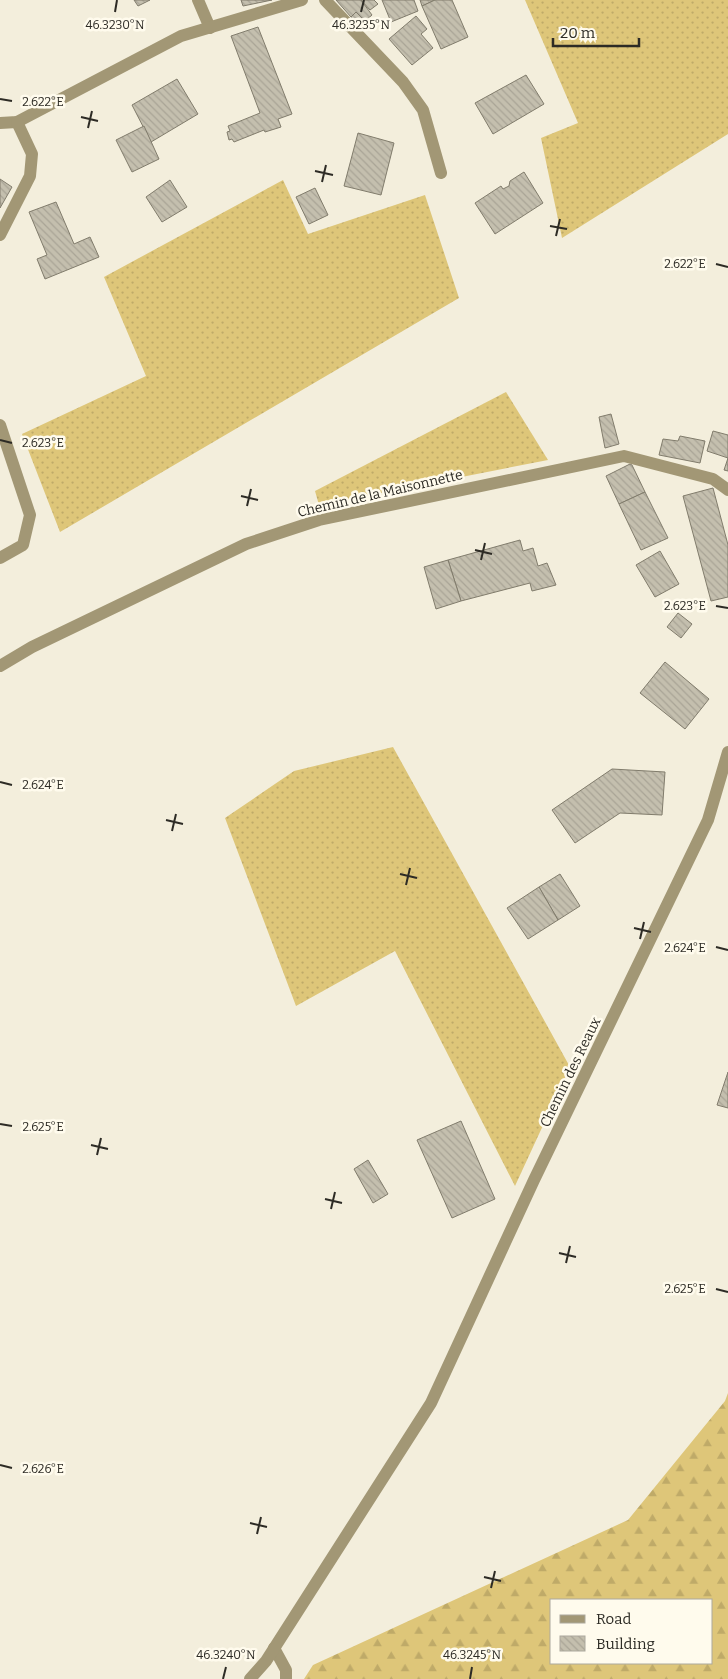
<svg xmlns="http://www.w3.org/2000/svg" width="728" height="1679" font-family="Bitter,serif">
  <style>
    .grass { fill: url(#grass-dots) }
    .forest { fill: url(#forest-firs); fill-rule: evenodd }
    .building { fill: url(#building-back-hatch); stroke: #817c6c }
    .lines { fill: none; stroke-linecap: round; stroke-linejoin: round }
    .service { stroke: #a29775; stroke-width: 12 }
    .minor { stroke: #a29775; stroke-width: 12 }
    .ticks { fill: none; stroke: #2d2b25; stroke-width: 2 }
    .labels { text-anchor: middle; stroke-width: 5; stroke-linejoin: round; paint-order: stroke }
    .street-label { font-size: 14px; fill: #2d2b25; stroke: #fffbed }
    .ticks-label { font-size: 12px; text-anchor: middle; fill: #2d2b25; stroke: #fffbed; stroke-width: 5; stroke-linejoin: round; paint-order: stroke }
  </style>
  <defs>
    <pattern id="grass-dots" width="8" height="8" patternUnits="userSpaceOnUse" patternTransform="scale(1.25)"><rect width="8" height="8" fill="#dec679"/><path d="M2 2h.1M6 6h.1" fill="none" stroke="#bfaa68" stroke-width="1.8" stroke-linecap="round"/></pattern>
    <pattern id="forest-firs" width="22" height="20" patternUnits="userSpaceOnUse" patternTransform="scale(1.25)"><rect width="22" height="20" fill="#dec679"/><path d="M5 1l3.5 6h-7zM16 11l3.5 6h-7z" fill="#bfaa68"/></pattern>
    <pattern id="building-back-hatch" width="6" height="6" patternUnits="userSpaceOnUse" patternTransform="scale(1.25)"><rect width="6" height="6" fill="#c4bfae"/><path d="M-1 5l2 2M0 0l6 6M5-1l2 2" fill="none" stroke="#a9a496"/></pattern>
  </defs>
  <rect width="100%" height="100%" fill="#f3eedc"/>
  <g class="grass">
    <path d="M525,0h203v134l-166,104 -21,-100 37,-15z"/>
    <path d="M283,180l25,54 117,-39 34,103 -399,234 -38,-98 124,-58 -42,-99z"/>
    <path d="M506,392l42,68 -229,45 -4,-14z"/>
    <path d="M393,747l177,320 -55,119 -120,-235 -99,55 -71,-188 69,-47z"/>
  </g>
  <path class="forest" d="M728,1393v286h-424l9,-14 315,-145 97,-119zM552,1600h160v63h-160z"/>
  <g class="building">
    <path d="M134,0h16l-12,6z"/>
    <path d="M241,0h31l-29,6z"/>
    <path d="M336,0h25l11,15 -7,6 -9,-9 -5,5z"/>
    <path d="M361,0h13l4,4 -8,6z"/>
    <path d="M382,0h32l4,11 -27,11z"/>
    <path d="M420,0h15l-13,6z"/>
    <path d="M435,0h17l16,37 -27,12 -19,-43z"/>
    <path d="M356,12l9,9 -5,4 -9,-8z"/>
    <path d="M416,16l11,13 -6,5 12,14 -21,17 -23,-26z"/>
    <path d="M258,27l34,87 -14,5 3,8 -16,5 -1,-2 -30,12 -2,-3 -3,1 -2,-8 3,-1 -2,-5 32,-13 -29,-77z"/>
    <path d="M526,75l18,29 -51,30 -18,-31z"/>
    <path d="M177,79l21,35 -47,28 -19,-37z"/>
    <path d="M144,126l15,33 -27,13 -16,-32z"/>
    <path d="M358,133l36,10 -13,52 -37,-9z"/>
    <path d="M524,172l19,31 -48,31 -20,-31 26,-17 2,3 6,-3 1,-5z"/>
    <path d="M0,179l12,8 -12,21z"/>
    <path d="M170,180l17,27 -25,15 -16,-25z"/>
    <path d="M315,188l13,27 -19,9 -13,-27z"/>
    <path d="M56,202l18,42 16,-7 9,20 -54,22 -8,-20 10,-4 -18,-43z"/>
    <path d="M611,414l8,30 -14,4 -6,-31z"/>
    <path d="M713,431l15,4v36l-4,-1 4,-12 -21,-7z"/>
    <path d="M680,436l25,5 -5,22 -41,-8 4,-16 15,2z"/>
    <path d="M630,464l2,1 13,27 -26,12 -13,-28z"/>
    <path d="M713,488l15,57v52l-17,4 -28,-105z"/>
    <path d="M645,492l23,46 -27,12 -22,-46z"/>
    <path d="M520,540l3,11 10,-3 5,18 9,-3 9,22 -24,6 -2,-8 -69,18 -13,-41z"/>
    <path d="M660,551l19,33 -24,13 -19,-32z"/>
    <path d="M448,560l13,41 -25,8 -12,-42z"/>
    <path d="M678,613l14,11 -11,14 -14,-11z"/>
    <path d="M665,662l44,37 -24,30 -45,-36z"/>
    <path d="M612,769l53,3 -3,43 -42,-2 -45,30 -23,-33z"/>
    <path d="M560,874l20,32 -22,14 -19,-33z"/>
    <path d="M539,887l19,33 -30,19 -21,-31z"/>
    <path d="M728,1072v36l-11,-3z"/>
    <path d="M461,1121l34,78 -43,19 -35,-78z"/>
    <path d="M368,1160l20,34 -15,9 -19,-34z"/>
  </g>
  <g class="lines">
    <g class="service">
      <path d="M198,0l12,28"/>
      <path d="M325,0l78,82 20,28 18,63"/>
    </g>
    <g class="minor">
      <path d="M0,123l17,-1 164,-86 121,-36"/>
      <path d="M0,235l30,-59 2,-22 -15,-32"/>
      <path d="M0,425l30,90 -7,30 -23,13"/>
      <path d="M0,666l32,-19 214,-103 73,-24 305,-64 89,23 15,11"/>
      <path d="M274,1648l12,22v9"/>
      <path d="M250,1679l16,-18 165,-258 103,-223 174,-360 20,-68"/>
    </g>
  </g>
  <path class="ticks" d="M115,12l2,-12M361,12l3,-12M0,99l12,2M81,117l17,4M88,128l4,-17M315,171l18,4M322,182l4,-17M550,226l17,3M556,236l4,-17M716,264l12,3M0,440l12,3M241,496l17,4M247,506l4,-17M475,550l17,4M481,560l4,-17M716,606l12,2M0,782l12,3M166,820l17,4M172,831l4,-17M400,874l17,4M406,885l4,-17M634,928l17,4M640,939l4,-17M716,947l12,3M0,1124l12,2M91,1145l17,4M97,1155l4,-17M325,1199l17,4M331,1209l4,-17M559,1253l17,4M566,1263l4,-17M716,1289l12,3M0,1465l12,3M250,1523l17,4M257,1534l4,-17M484,1577l17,4M491,1588l4,-17M223,1679l3,-12M470,1679l2,-12"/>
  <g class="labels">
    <g class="street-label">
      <text transform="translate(380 493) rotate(-13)" y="5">Chemin de la Maisonnette</text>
      <text transform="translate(570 1072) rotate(-64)" y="5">Chemin des Reaux</text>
    </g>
  </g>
  <g class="ticks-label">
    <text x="115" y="29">46.3230°N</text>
    <text x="361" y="29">46.3235°N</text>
    <text x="43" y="106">2.622°E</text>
    <text x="685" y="268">2.622°E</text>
    <text x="43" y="447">2.623°E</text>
    <text x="685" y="610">2.623°E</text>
    <text x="43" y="789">2.624°E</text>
    <text x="685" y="952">2.624°E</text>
    <text x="43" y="1131">2.625°E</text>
    <text x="685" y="1293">2.625°E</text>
    <text x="43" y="1473">2.626°E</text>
    <text x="226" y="1659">46.3240°N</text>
    <text x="472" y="1659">46.3245°N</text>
  </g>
  <rect x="550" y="1599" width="162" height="65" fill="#fffbed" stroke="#aba89d"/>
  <rect x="560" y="1615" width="25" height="8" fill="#a29775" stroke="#aba89d"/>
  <text x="596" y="1624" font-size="15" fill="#2d2b25">Road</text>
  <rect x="560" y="1636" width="25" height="15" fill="url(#building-back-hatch)" stroke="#aba89d"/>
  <text x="596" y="1649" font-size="15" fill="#2d2b25">Building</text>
  <path d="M553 38v8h86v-8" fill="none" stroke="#2d2b25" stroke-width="2.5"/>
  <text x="560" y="38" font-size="15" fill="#2d2b25" stroke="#fffbed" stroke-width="4" paint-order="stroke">20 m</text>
</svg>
